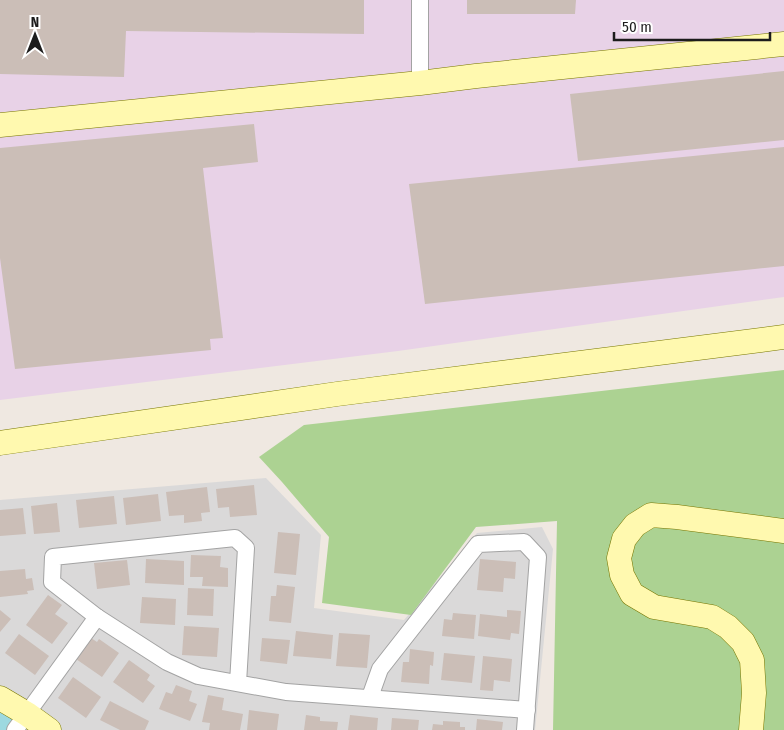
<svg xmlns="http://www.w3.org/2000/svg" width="784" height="730" font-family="'Fira Sans Condensed',sans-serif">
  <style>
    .residential { fill: #dad9d9 }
    .industrial { fill: #e8d2e7 }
    .forest { fill: #acd292 }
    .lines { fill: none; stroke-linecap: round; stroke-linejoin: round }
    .river { stroke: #9dd9e0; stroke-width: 38 }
    .building { fill: #cbbeb7 }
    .street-casing { stroke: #a3a3a3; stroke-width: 18 }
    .secondary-casing { stroke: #777600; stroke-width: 25 }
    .street { stroke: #fff; stroke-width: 16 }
    .secondary { stroke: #fff9af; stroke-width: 24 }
  </style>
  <rect width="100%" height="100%" fill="#efe8e1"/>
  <path class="residential" d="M266,478l55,57 -7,73 90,12 73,-87 65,-6 11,22 -18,181h-535v-230z"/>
  <path class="industrial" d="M0,0h784v297l-386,54 -398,49z"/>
  <path class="forest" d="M784,370v360h-231l4,-209 -81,6 -65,88 -89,-12 7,-66 -47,-55 -23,-25 45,-32z"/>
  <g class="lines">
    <path class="river" d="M0,729l2,1"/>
  </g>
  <g class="building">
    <path d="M0,0h364v34l-238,-3 -2,46 -124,-3z"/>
    <path d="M467,0h109l-1,14h-108z"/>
    <path d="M784,71v69l-206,21 -8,-67z"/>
    <path d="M254,124l4,38 -55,6 20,170 -13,1 1,11 -196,19 -15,-111v-110z"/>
    <path d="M784,147v119l-359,38 -16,-120z"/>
    <path d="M254,485l3,30 -27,2 -1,-10 -11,1 -2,-19z"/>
    <path d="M207,487l3,25 -9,1 1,8 -18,2v-8l-15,1 -3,-24z"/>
    <path d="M158,494l3,27 -35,4 -3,-27z"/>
    <path d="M114,496l3,28 -38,4 -3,-28z"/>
    <path d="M57,503l3,29 -26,2 -3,-28z"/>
    <path d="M23,508l3,26 -26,2v-26z"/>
    <path d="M278,532l22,2 -4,41 -22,-2z"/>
    <path d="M191,555l30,1 -1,11 8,1v19l-26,-1 1,-9h-13z"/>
    <path d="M146,559l38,2v24l-39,-2z"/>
    <path d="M480,559l36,3 -1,17 -11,-1 -1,14 -26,-2z"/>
    <path d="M127,560l3,25 -33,4 -3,-26z"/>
    <path d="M25,569l1,10 6,-1 2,12 -7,1 1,3 -28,3v-26z"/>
    <path d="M277,585l18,2 -4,36 -22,-2 2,-25h5z"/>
    <path d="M188,588l26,1 -1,27 -26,-1z"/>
    <path d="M48,595l14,10 -7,9 13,9 -16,21 -26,-19z"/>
    <path d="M142,597l34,2 -1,26 -35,-2z"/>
    <path d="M0,610l11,9 -11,13z"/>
    <path d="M507,610l14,1 -2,23 -8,-1 -1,7 -32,-4 2,-22 27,3z"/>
    <path d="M453,613l23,2 -2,24 -32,-3 2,-17 8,1z"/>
    <path d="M184,626l35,2 -2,29 -35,-2z"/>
    <path d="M296,631l37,4 -2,24 -38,-3z"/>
    <path d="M339,633l31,2 -3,33 -31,-2z"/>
    <path d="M19,634l30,22 -14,19 -30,-22z"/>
    <path d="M91,638l6,4 2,-3 20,14 -17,24 -26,-18z"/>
    <path d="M262,638l28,2 -3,24 -27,-3z"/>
    <path d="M410,649l24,3 -1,14 -3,-1 -1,19 -28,-2 2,-20h6z"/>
    <path d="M444,653l31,3 -3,27 -31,-3z"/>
    <path d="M483,656l29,3 -2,23 -16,-2 -1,11 -13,-1z"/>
    <path d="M129,660l21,15 -3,5 8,6 -12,17 -30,-21z"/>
    <path d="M73,677l28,20 -15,21 -28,-20z"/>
    <path d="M176,685l16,6 -3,10 8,3 -7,17 -31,-12 7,-17 6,2z"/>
    <path d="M208,695l16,3 -2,12 21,4 -3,16h-31l1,-7 -8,-1z"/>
    <path d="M110,701l39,20 -4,9h-25l-20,-10z"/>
    <path d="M249,710l30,4 -2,16h-30z"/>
    <path d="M306,715l14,2v4l18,1 -1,8h-33z"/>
    <path d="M350,715l28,3 -1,12h-29z"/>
    <path d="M392,718l27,2 -1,10h-27z"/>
    <path d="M477,719l26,3 -1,8h-26z"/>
    <path d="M443,721l17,1v5h5v3h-33l1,-6 10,1z"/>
  </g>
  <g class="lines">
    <g class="street-casing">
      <g id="street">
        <path d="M420,83v-83"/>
        <path d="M238,683l8,-135 -11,-10 -182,19 -1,25 45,35 70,45 31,14 88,16 241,18"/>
        <path d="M370,697l10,-28 98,-125 46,-2 14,15 -13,173"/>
        <path d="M15,730l82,-113"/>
      </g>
    </g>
    <g class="secondary-casing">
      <g id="secondary">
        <path d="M0,125l420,-42 56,-7 308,-32"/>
        <path d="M0,443l337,-49 447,-57"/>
        <path d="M0,698l27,16 22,16"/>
        <path d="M751,730l3,-37 -2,-33 -9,-18 -15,-15 -16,-10 -58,-10 -22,-13 -10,-19 -3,-17 5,-19 11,-14 16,-10 26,2 107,14"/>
      </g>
    </g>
    <use href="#street" class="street"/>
    <use href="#secondary" class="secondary"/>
  </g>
  <g transform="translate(35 35)" stroke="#ffffff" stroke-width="4" paint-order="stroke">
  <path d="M0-4L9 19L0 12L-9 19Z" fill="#1c1c1c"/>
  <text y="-8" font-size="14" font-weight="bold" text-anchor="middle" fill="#1c1c1c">N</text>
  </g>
  <path d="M614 32v8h156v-8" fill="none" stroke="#1c1c1c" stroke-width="2.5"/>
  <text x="622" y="32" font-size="15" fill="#1c1c1c" stroke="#ffffff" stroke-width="4" paint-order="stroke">50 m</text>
</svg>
